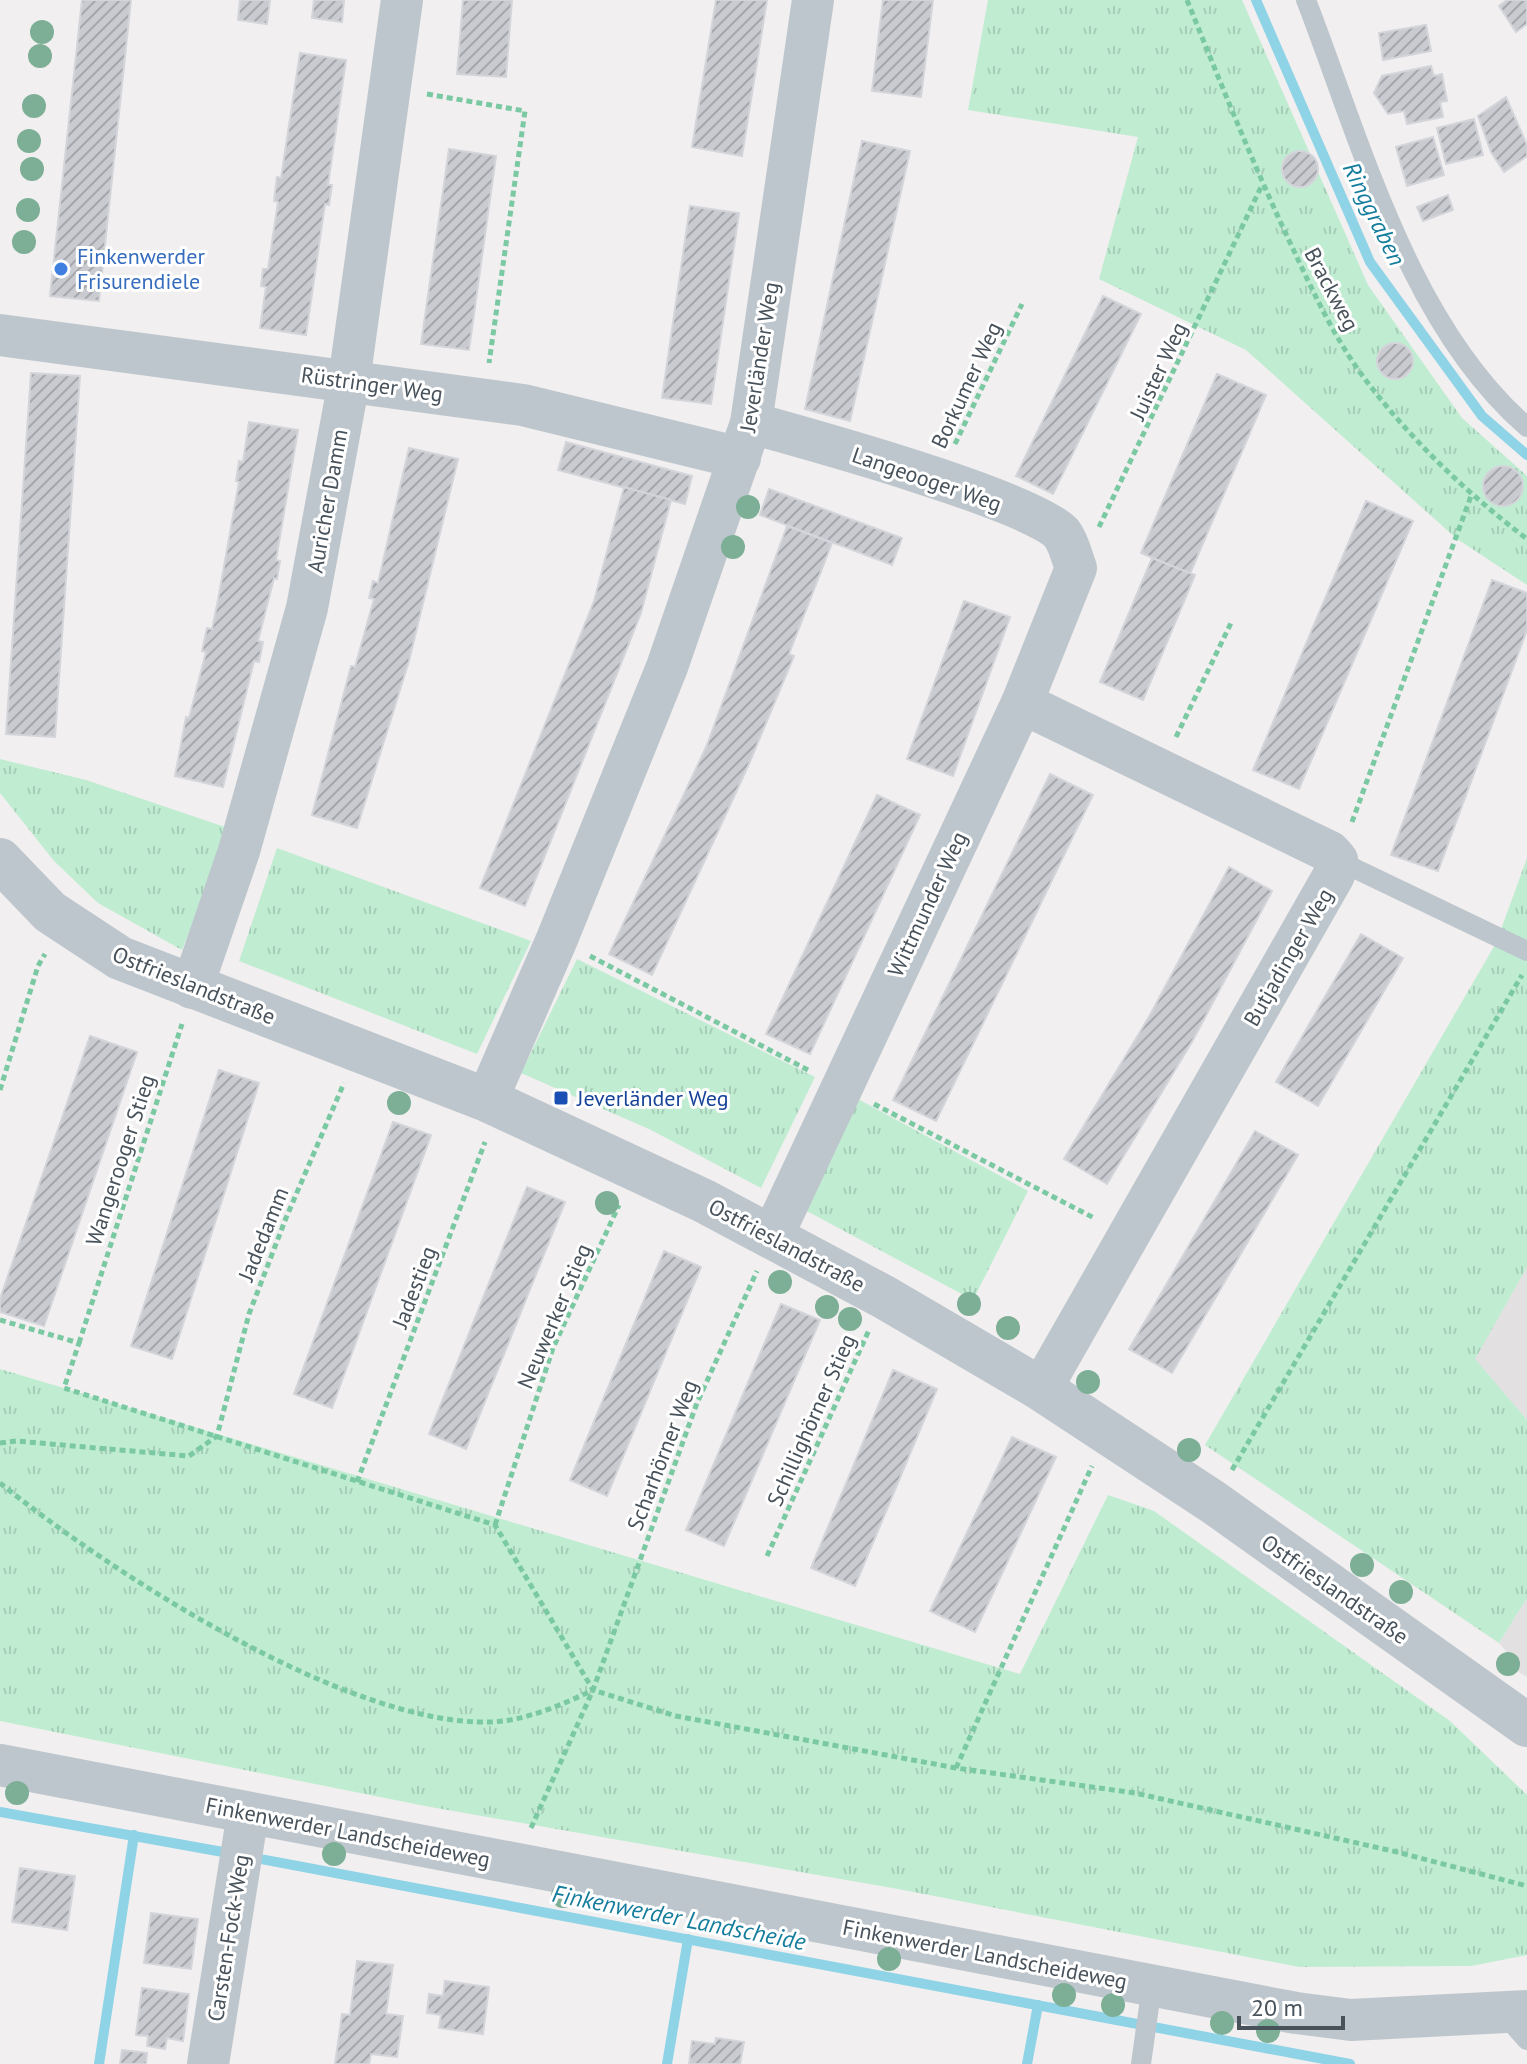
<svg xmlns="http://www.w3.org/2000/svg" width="1527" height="2064" font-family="'PT Sans',sans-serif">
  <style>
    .education { fill: #e2e0e0 }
    .grass { fill: url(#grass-tufts) }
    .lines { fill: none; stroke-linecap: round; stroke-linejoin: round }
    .stream { stroke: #8fd3e7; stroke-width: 10 }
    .building { fill: url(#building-hatch); stroke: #d3d5da; stroke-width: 2 }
    .path { stroke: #7ac9a3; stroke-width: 5; stroke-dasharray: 6 4; stroke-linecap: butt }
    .service { stroke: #bec6cd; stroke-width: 20 }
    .minor { stroke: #bec6cd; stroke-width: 42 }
    .tertiary { stroke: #bec6cd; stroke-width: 44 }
    .tree { fill: #7caf95 }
    .shop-dot { fill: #3f7fe0; stroke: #fff; stroke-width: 3 }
    .transit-dot { fill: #1a4fb4; stroke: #fff; stroke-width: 3 }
    .labels { text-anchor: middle; stroke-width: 6; stroke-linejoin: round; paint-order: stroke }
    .shop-label { font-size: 22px; fill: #366cbe; stroke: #fff; text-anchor: start }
    .street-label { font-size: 22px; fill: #48525b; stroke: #fff }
    .transit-label { font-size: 22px; fill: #164399; stroke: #fff; text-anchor: start }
    .water-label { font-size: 24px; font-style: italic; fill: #147c9c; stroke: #fff }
  </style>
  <defs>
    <pattern id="grass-tufts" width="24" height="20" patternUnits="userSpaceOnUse" patternTransform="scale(2)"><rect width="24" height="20" fill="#c0edd2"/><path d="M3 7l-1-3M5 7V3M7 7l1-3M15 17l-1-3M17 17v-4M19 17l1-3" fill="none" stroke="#a6cdb7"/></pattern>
    <pattern id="building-hatch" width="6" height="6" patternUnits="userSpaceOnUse" patternTransform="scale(2)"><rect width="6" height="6" fill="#c9cbd1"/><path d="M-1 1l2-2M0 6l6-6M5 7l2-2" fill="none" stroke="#a5a7ad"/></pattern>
  </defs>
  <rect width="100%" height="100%" fill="#f1efef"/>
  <g class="education">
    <path d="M1527,1267v153l-53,-61z"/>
    <path d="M1527,1598v79l-16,-10 4,-6 -16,-18z"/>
  </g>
  <g class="grass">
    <path d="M988,0h254l126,285 94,133 65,58v109l-70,-46 -211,-189 -147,-71 39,-142 -170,-27z"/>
    <path d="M0,759l86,21 145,49 -49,121 -84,-47 -44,-42 -54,-68z"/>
    <path d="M277,848l254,93 -54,113 -238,-93z"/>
    <path d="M1527,858v409l-52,92 52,61v178l-28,45 -294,-198 291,-502z"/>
    <path d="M577,959l238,118 -54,111 -110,-58 -130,-57z"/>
    <path d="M856,1098l172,93 -55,109 -170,-91z"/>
    <path d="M0,1369l1020,305 88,-179 46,16 296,210 77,74v160l-56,11 -172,1 -401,-78 -473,-83 -425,-85z"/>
  </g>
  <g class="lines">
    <g class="stream">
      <path d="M1256,0l114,262 112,154 45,39"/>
      <path d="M0,1812l234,42"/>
      <path d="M250,1857l1100,207"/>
      <path d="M99,2064l35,-229"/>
      <path d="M667,2064l21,-125"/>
      <path d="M1027,2064l11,-59"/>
    </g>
  </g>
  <g class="building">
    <path d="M82,0h49l-32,301 -49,-5z"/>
    <path d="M240,0h30l-3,24 -29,-4z"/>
    <path d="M314,0h30l-2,22 -30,-4z"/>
    <path d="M463,0h49l-6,77 -49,-3z"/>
    <path d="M716,0h51l-25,156 -50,-9z"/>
    <path d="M883,0h50l-12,97 -49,-6z"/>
    <path d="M1507,0h20v24l-11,8 -17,-26z"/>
    <path d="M1426,25l5,26 -48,9 -4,-27z"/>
    <path d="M300,53l46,7 -18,125h4l-3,20 -4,-1 -19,131 -46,-7 6,-41 -5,-1 2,-17h5l10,-67 -4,-1 3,-24 4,1z"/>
    <path d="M1431,66l3,10 8,-2 5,27 -7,1 3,15 -36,7 -3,-13 -16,3 -14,-21 8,-17z"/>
    <path d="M1506,97l21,48v11l-23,16 -13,-20 -13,-36z"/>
    <path d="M1474,119l9,36 -37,9 -9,-36z"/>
    <path d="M1433,137l11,38 -37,11 -11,-39z"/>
    <path d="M862,141l48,10 -60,270 -45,-12z"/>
    <path d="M449,149l47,7 -27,194 -48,-6z"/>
    <circle cx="1300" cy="169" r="18"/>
    <path d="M1448,195l5,15 -30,11 -6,-14z"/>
    <path d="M690,206l49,7 -28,191 -49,-6z"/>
    <path d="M1103,296l38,18 -88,180 -37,-18z"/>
    <circle cx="1395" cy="361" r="18"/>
    <path d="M31,373l49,3 -25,361 -49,-3z"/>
    <path d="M1217,374l49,21 -76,179 -49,-21z"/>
    <path d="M249,422l49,8 -22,130 4,1 -3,18 -3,-1 -16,63 5,1 -4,20 -5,-1 -31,126 -48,-11 11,-59 3,1 17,-66 -4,-1 5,-23 5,1 6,-29 21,-118 -3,-1 3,-20 4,1z"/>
    <path d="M566,442l126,34 -7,28 -127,-34z"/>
    <path d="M409,448l49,11 -49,202 -52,167 -45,-13 39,-149 4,1 19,-68 -5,-1 4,-17 5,2z"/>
    <circle cx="1503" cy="486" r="20"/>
    <path d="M624,487l47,13 -30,113 -116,293 -45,-18 114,-287z"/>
    <path d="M769,489l133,49 -10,27 -132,-50z"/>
    <path d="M1366,501l47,20 -114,268 -46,-19z"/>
    <path d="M787,526l45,17 -43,111 5,2 -45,108 -97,211 -43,-21 98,-209z"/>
    <path d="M1152,558l43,17 -52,125 -43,-18z"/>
    <path d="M1492,580l35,13v37l-89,241 -47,-16z"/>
    <path d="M964,601l46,16 -57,159 -46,-17z"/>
    <path d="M1050,774l43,21 -157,326 -43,-21z"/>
    <path d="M877,795l43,20 -110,239 -44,-20z"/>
    <path d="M1229,867l43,24 -79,149 -86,144 -43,-25 86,-144z"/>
    <path d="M1361,934l42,24 -85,148 -42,-24z"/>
    <path d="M90,1036l47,16 -93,274 -44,-14v-13z"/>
    <path d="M219,1070l40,13 -87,276 -41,-13z"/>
    <path d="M393,1122l38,13 -99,273 -38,-14z"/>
    <path d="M1255,1131l43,24 -126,218 -43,-24z"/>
    <path d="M527,1187l38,15 -99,247 -37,-15z"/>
    <path d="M664,1251l37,16 -94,229 -37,-16z"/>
    <path d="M781,1304l39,16 -96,226 -38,-16z"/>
    <path d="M893,1370l44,19 -82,197 -44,-18z"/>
    <path d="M1012,1437l44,20 -81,175 -45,-21z"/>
    <path d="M20,1868l55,8 -8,54 -55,-8z"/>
    <path d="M151,1913l47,6 -7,50 -47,-6z"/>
    <path d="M357,1961l36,4 -7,49 17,2 -6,41 -26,-3 -2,10h-34l7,-50 8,1z"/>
    <path d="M445,1981l44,6 -6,47 -44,-6 2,-13 -14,-2 2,-19 14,2z"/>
    <path d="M142,1988l47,6 -6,47 -16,-3 -2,11 -18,-3 1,-10 -12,-1z"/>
    <path d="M716,2038l28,4 -4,22h-51l3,-23 23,3z"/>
    <path d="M122,2050l25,3 -1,11h-26z"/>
  </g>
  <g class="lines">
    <g class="path">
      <path d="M1187,0c34,84 68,169 107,251 21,45 43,92 74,132 46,60 99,110 159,156"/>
      <path d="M427,94l98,17 -36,252"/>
      <path d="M955,444l67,-140"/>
      <path d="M1099,527l163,-342"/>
      <path d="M1176,737l55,-114"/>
      <path d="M1352,822l119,-326"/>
      <path d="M590,956l218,114"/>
      <path d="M0,1090l38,-124 7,-12"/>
      <path d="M874,1104l222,115"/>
      <path d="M0,1320l79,23 -15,45 431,137 98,165 83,26 280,52 179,25 262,59 130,34"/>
      <path d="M79,1343l103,-319"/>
      <path d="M0,1443l16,-2 173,15 28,-20 32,-122 37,-96 58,-135"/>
      <path d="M1232,1470l290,-495"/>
      <path d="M357,1482l128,-340"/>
      <path d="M0,1483c110,89 347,243 490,239 35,-1 72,-17 103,-32"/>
      <path d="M495,1525l58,-177 66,-143"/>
      <path d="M767,1556l102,-226"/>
      <path d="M956,1768l136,-302"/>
      <path d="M531,1828l62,-138 104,-287 60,-132"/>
    </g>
    <g class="service">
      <path d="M1306,0c55,142 103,325 221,427"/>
      <path d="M1337,860l190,91"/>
      <path d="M1504,2014l23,26"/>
      <path d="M1141,2064l11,-79"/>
    </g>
    <g class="minor">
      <path d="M0,335l523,70 217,53"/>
      <path d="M751,423c51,14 288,79 311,111 7,9 10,24 14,34l-54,135 -250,534"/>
      <path d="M1022,703l308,149 7,8 -3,15 -293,514"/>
      <path d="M192,988l47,-137 68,-243 42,-227 53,-381"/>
      <path d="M487,1100l70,-161 110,-272 84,-244 62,-423"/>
      <path d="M0,1765l1296,248 55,7 176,-9"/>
      <path d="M208,2064l40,-251"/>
    </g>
    <path class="tertiary" d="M0,860l50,52 70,46 367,142 217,101 180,96 157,92 172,113 314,223"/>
  </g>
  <g class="tree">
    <circle cx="42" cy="32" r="12"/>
    <circle cx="40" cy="56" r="12"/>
    <circle cx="34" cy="106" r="12"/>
    <circle cx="29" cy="141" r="12"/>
    <circle cx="32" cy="169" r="12"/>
    <circle cx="28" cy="210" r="12"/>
    <circle cx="24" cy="242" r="12"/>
    <circle cx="748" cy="507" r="12"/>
    <circle cx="733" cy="547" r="12"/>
    <circle cx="399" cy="1103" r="12"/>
    <circle cx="607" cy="1203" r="12"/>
    <circle cx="780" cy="1282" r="12"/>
    <circle cx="969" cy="1304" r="12"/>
    <circle cx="827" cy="1307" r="12"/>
    <circle cx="850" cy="1319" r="12"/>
    <circle cx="1008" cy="1328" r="12"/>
    <circle cx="1088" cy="1382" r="12"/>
    <circle cx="1189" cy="1450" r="12"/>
    <circle cx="1362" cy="1565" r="12"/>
    <circle cx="1401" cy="1592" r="12"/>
    <circle cx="1508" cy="1664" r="12"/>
    <circle cx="17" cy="1793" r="12"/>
    <circle cx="334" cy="1854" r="12"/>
    <circle cx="563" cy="1896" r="12"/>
    <circle cx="889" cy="1959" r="12"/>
    <circle cx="1064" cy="1995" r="12"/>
    <circle cx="1113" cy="2005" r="12"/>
    <circle cx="1222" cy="2023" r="12"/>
    <circle cx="1268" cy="2031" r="12"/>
  </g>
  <circle class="shop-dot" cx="61" cy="269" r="8"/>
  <rect class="transit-dot" x="553" y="1090" width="16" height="16" rx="4"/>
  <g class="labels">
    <g class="shop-label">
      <text x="77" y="264">Finkenwerder<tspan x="77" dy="25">Frisurendiele</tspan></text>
    </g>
    <g class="street-label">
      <text transform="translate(1332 289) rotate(62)" y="8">Brackweg</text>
      <text transform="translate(759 357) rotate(-81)" y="8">Jeverländer Weg</text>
      <text transform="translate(1158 371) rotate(-65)" y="8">Juister Weg</text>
      <text transform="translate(372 384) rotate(8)" y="8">Rüstringer Weg</text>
      <text transform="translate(966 385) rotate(-65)" y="8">Borkumer Weg</text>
      <text transform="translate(927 479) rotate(19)" y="8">Langeooger Weg</text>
      <text transform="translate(327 501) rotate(-80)" y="8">Auricher Damm</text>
      <text transform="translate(927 904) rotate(-65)" y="8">Wittmunder Weg</text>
      <text transform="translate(1288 957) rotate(-60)" y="8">Butjadinger Weg</text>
      <text transform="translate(194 985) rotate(22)" y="8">Ostfrieslandstraße</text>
      <text transform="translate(120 1160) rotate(-72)" y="8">Wangerooger Stieg</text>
      <text transform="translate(263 1234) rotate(-68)" y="8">Jadedamm</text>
      <text transform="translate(787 1245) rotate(28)" y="8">Ostfrieslandstraße</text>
      <text transform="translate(414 1287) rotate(-69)" y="8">Jadestieg</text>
      <text transform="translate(554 1316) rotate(-67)" y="8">Neuwerker Stieg</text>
      <text transform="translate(811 1420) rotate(-66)" y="8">Schillighörner Stieg</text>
      <text transform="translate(662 1455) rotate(-69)" y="8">Scharhörner Weg</text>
      <text transform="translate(1335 1589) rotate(35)" y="8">Ostfrieslandstraße</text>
      <text transform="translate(348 1832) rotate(11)" y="8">Finkenwerder Landscheideweg</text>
      <text transform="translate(228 1938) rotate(-81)" y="8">Carsten-Fock-Weg</text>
      <text transform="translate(985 1954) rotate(11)" y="8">Finkenwerder Landscheideweg</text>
    </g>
    <g class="transit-label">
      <text x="577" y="1106">Jeverländer Weg</text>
    </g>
    <g class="water-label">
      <text transform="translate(1374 214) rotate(64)" y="8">Ringgraben</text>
      <text transform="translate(679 1918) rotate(11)" y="8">Finkenwerder Landscheide</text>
    </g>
  </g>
  <path d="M1239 2016v12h104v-12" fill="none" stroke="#48525b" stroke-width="4"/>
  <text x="1251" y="2016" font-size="24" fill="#48525b" stroke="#ffffff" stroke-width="6" paint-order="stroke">20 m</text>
</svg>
